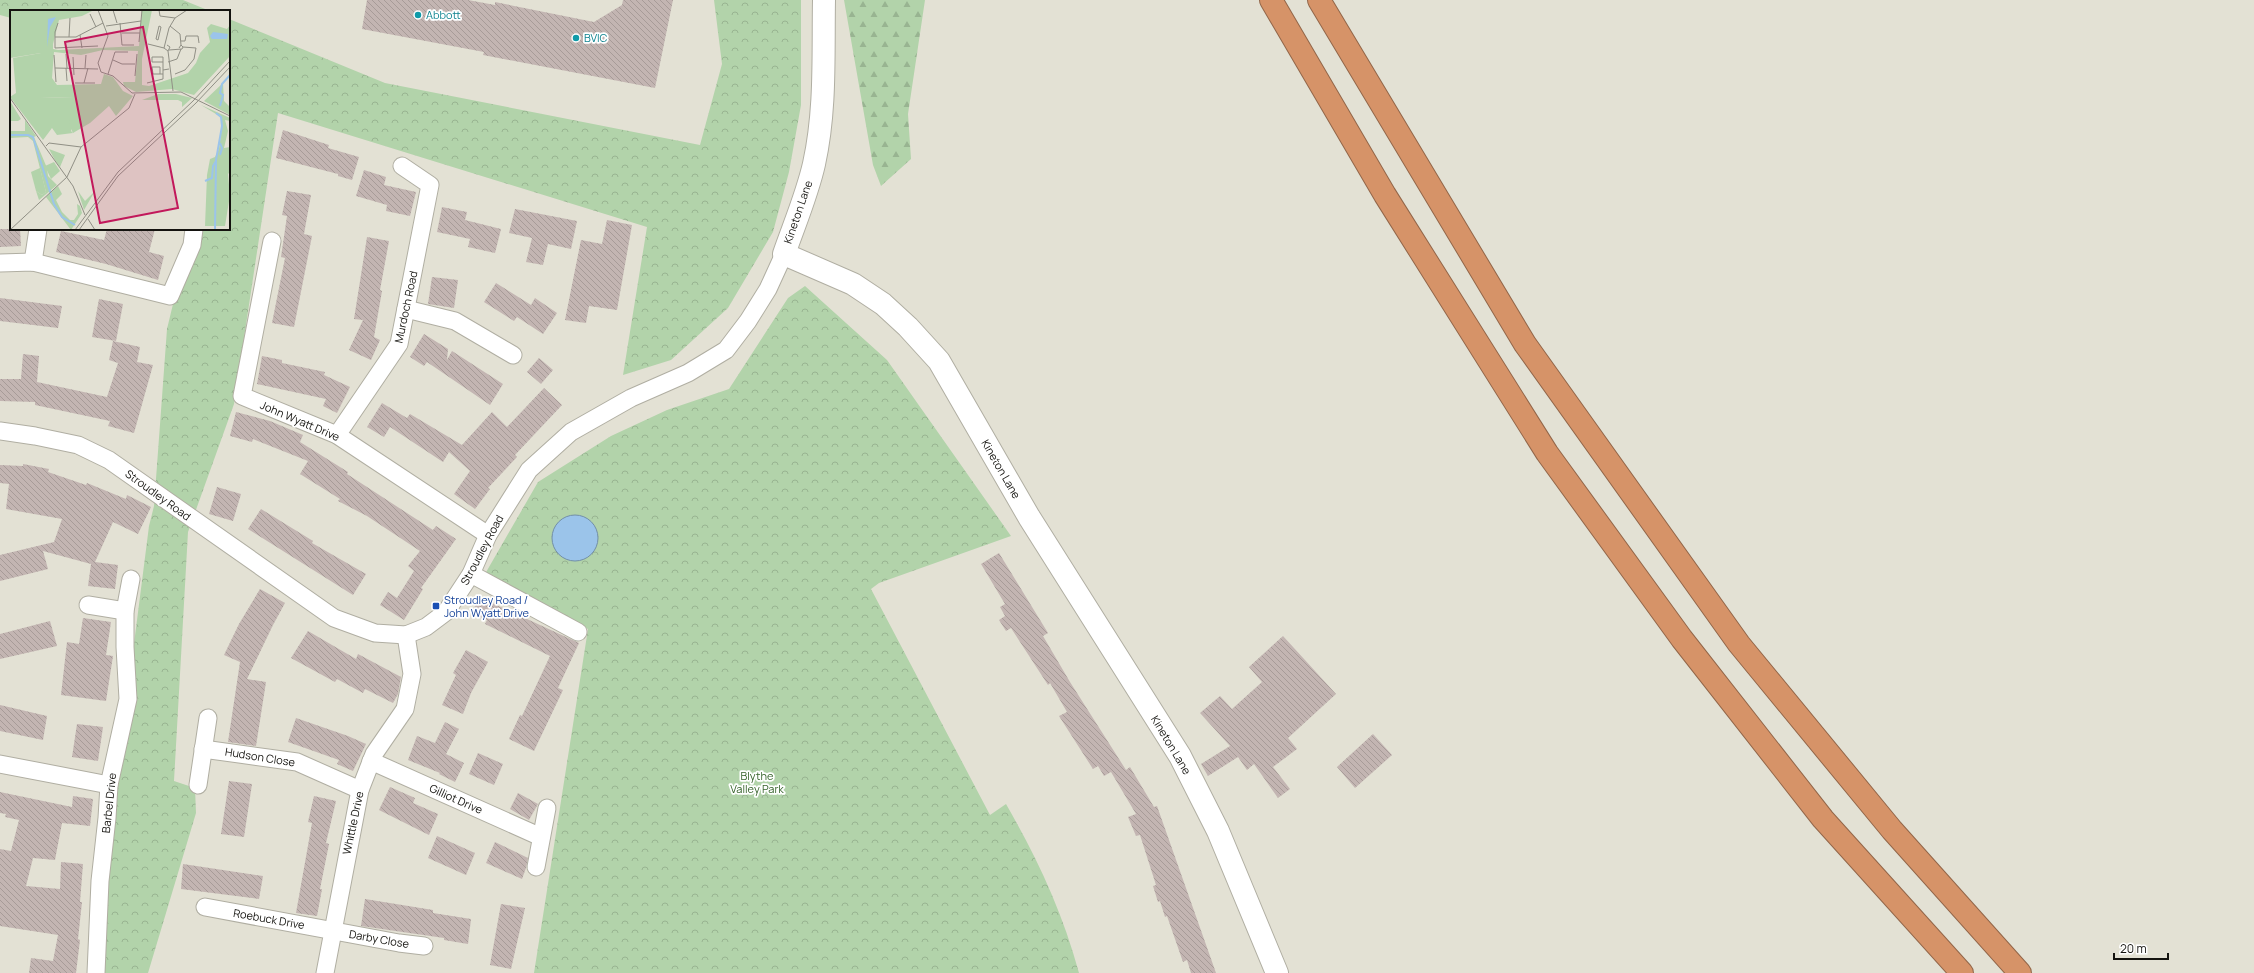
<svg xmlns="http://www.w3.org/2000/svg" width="2254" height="973" font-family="Manrope,sans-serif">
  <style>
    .forest { fill: url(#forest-firs) }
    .park { fill: url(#park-crowns) }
    .water { fill: #9bc4ea; stroke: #728fa8 }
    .building { fill: url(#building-back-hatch) }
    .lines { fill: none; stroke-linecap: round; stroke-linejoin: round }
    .minor-casing { stroke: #b0aea2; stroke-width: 19 }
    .tertiary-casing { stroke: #b0aea2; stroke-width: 24 }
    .motorway-casing { stroke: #926649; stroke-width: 24 }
    .minor { stroke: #fff; stroke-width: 17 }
    .tertiary { stroke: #fff; stroke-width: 22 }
    .motorway { stroke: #d69368; stroke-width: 22 }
    .culture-dot { fill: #0f9aa8; stroke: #fff; stroke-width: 1.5 }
    .transit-dot { fill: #1a4fb4; stroke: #fff; stroke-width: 1.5 }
    .labels { text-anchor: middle; stroke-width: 3.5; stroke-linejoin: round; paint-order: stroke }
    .culture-label { font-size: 11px; fill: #0d838f; stroke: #fff; text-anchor: start }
    .street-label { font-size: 11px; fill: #14130f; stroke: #fff }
    .transit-label { font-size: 11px; fill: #164399; stroke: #fff; text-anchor: start }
    .park-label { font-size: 11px; fill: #36632b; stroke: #fff }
    .inset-river { fill: none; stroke: #9bc4ea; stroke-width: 2 }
    .inset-road { fill: none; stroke: #908f85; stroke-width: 1 }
    .view { fill: #c2185b; fill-opacity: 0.15; stroke: #c2185b; stroke-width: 2 }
    .inset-edge { fill: none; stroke: #14130f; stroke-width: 2 }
  </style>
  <defs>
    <pattern id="forest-firs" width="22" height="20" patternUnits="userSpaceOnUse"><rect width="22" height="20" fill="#b2d3aa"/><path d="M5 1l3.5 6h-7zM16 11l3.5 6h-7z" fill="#98b491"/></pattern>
    <pattern id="park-crowns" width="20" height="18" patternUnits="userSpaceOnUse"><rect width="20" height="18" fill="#b2d3aa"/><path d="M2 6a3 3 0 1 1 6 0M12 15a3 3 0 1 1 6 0" fill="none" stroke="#98b491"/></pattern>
    <pattern id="building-back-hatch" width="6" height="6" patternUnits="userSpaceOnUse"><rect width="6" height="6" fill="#c3b5b2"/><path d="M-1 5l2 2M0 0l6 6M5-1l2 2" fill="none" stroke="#a79b98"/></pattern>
  </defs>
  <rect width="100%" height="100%" fill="#e3e1d4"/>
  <path class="forest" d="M844,0h81l-17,114 3,45 -30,27 -8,-21z"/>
  <g class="park">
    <path d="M0,0h183l27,11h-199v7l-11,-3z"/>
    <path d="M714,0h87v105l-12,67 -16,60 -45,76 -57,52 -48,15 24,-148 -369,-114 -44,291 -46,128 -14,249 21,7 1,25 -48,160h-56l57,-447 5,-20 13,-177 24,-100h38v-210l156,64 315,62 22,-81z"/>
    <path d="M805,286l82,74 124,176 -132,47 -8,6 119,226 16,-11c32,56 56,107 73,169h-545l54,-344 -103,-55 53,-92 73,-46 56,-26 62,-21 59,-91z"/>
  </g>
  <circle class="water" cx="575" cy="538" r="23"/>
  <g class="building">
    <path d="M367,0h101l27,5v-3l99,20 28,-17 1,-5h50l-18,88 -172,-33 1,-3 -122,-23z"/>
    <path d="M283,130l46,15 -1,3 31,9 -7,23 -14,-4v-2l-62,-16z"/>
    <path d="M364,170l22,7 -2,8 32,7 -6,24 -24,-5 1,-6 -31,-9z"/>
    <path d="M287,191l24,4 -7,39 8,2 -18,91 -22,-4 13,-65 -4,-1 6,-41 -5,-1z"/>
    <path d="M442,207l25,5 -2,8 36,9 -6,24 -27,-6 2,-8 -33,-7z"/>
    <path d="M515,209l62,12 -6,28 -23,-5 -5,21 -17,-3 6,-24 -23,-5z"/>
    <path d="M607,220l25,5 -15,85 -28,-4 -3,17 -21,-3 16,-80 21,4z"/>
    <path d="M0,229h20l1,17 -21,1z"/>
    <path d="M107,229h48l-6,23 15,4 -6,24 -52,-16 -50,-12 5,-21 43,9z"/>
    <path d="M367,237l22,4 -9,49 2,1 -8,46 6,3 -9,20 -22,-10 14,-30 -9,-1z"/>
    <path d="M432,277l26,3 -4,28 -26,-4z"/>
    <path d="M496,283l35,22 4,-7 22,15 -14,21 -26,-17 -3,4 -30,-19z"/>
    <path d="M0,298l62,8 -4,22 -58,-7z"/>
    <path d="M99,299l24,5 -7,37 -24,-4z"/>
    <path d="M424,334l24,15 -1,11 5,-9 51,33 -13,21 -63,-43 -3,4 -14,-9z"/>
    <path d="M113,341l27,6 -3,15 16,3 -19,68 -26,-7 2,-5 -75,-16v-3l-35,-1v-22h21l2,-25 16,2 -2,26 70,15 11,-34 -9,-3z"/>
    <path d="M262,356l20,4v3l43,9 -1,3 26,12 -13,26 -14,-7 3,-7 -69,-15z"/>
    <path d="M539,358l14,12 -12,14 -14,-12z"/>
    <path d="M544,388l18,17 -47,50 2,2 -29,31 2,1 -15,20 -21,-15 16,-23 -21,-19 -6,10 -53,-35 -6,10 -17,-10 15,-24 25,15 3,-4 52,31 30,-33 15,15z"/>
    <path d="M236,412l34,9 33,14 -3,7 48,30 -1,2 86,56 3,-4 20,13 -35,49 2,1 -19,31 -24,-15 8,-13 9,6 17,-27 -6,-5 12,-15 -53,-35 -29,-15 2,-2 -40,-25 8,-13 -55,-22 -1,3 -22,-6z"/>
    <path d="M23,464l26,5 -1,3 38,13 1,-2 39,16 1,-4 24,12 -13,27 -25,-12 -18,40 23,3 -3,24 -27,-3 3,-22 -48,-13 5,18 -48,12v-26l54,-13 8,-23 -56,-10 3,-25 -9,-1v-18l23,1z"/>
    <path d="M217,487l24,7 -8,27 -24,-7z"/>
    <path d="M261,509l52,32 -1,2 54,31 -13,21 -105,-66z"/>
    <path d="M999,553l49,80 -5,3 27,46 56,88 4,-3 24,40 3,-1 59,167h-25l-4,-13 -4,2 -16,-46 -2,1 -5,-16 -2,1 -5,-16 3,-1 -16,-50 -4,1 -8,-19 8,-3 -25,-42 -7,4 -6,-10 -5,3 -34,-53 8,-4 -17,-29 -2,2 -37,-57 -5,3 -7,-11 6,-4 -5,-9 5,-3 -24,-40z"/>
    <path d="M260,589l25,14 -12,22 -26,54 19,3 -10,64 -28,-4 12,-80 -16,-7 15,-31z"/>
    <path d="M479,597l100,46 -21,45 5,2 -29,61 -25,-12 11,-24 2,1 28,-60 -65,-32 2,-4 -15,-7z"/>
    <path d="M83,618l28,4 -5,33 7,1 -7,45 -45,-6 6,-53 12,2z"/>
    <path d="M50,621l7,25 -57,13v-25z"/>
    <path d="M308,631l48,28 2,-5 43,23 -3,17 -5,9 -28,-14 -2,4 -26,-14 -2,3 -44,-24z"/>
    <path d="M1283,636l53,58 -48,44 9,11 -24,18 17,22 -12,9 -24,-34 -7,6 -9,-13 -30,19 -7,-12 29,-18 -30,-33 20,-17 12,13 30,-27 -13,-15z"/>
    <path d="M466,650l22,12 -17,31 -8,21 -21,-9 14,-30 -3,-2z"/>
    <path d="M0,705l47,11 -4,24 -43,-9z"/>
    <path d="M296,718l52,18 18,8 -13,27 -16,-7 2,-4 -51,-18z"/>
    <path d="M445,722l14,7 -13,25 18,9 -9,19 -16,-8 1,-1 -32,-13 9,-24 18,7z"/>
    <path d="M77,724l26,3 -5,34 -26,-4z"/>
    <path d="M1373,734l19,21 -37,33 -18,-21z"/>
    <path d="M478,753l25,11 -9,21 -25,-11z"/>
    <path d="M229,781l23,3 -8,53 -23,-3z"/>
    <path d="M390,787l25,11 -2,5 25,11 -9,21 -50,-25z"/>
    <path d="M0,792l72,15 1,-11 20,3 -3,27 -28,-3 -7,37 -22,-2 -7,28 34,3 1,-27 22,2 -3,38h2l-4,37 2,1 -4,33h-47l2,-15 22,3 5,-26 -58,-9v-77l11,2 8,-31 -14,-3 1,-3 -6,-1z"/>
    <path d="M518,793l20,11 -9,16 -19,-11z"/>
    <path d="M314,796l22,5 -10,42 3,1 -9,45h2l-5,27 -21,-3 16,-90 -4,-1z"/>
    <path d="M437,836l38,17 -9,22 -38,-17z"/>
    <path d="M495,842l33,16 -2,10 -4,11 -36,-16z"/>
    <path d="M183,864l80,12 -4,23 -78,-10z"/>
    <path d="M365,899l68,11v3l38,6 -3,25 -24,-4v-2l-83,-12z"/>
    <path d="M501,904l24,4 -14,61 -21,-4z"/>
  </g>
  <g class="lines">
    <g class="minor-casing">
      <g id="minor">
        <path d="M272,241l-30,155 95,39 151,100"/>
        <path d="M33,262l5,-33"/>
        <path d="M0,263l33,-1 137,34 22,-51 2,-16"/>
        <path d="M406,309l49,12 58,34"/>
        <path d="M0,431l35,5 43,9 31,15 225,158 41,15 31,2 20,-8 20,-15 25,-38 17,-39 41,-65 42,-38 60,-34 57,-25 38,-23 22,-29 20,-32 16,-35"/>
        <path d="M337,435l62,-91 31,-159 -28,-19"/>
        <path d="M471,574l107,58"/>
        <path d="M88,605l37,6"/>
        <path d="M203,749l94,13 63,28"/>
        <path d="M371,761l170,76"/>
        <path d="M0,764l109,21"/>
        <path d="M198,785l10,-67"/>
        <path d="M536,867l11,-59"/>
        <path d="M205,907l194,36 25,3"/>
        <path d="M96,973l4,-92 7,-63 2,-33 19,-86 -3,-52v-36l6,-32"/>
        <path d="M325,973l35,-183 14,-36 31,-45 7,-35 -6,-39"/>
      </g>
    </g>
    <g class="tertiary-casing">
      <path id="tertiary" d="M824,0c-1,55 2,110 -10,164 -7,31 -20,61 -30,90l69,30 30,20 25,23 31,34 90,156 151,239 38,75 59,142"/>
    </g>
    <g class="motorway-casing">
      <g id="motorway">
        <path d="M1271,0l114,195 162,258 135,186 141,180 139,154"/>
        <path d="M1319,0l206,344 214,300 153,186 128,143"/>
      </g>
    </g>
    <use href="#minor" class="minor"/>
    <use href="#tertiary" class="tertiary"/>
    <use href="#motorway" class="motorway"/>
  </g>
  <g class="culture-dot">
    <circle cx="418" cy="15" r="4"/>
    <circle cx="576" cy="38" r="4"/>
  </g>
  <rect class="transit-dot" x="432" y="602" width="8" height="8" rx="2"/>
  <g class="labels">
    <g class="culture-label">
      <text x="426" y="19">Abbott</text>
      <text x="584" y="42">BVIC</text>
    </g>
    <g class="street-label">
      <text transform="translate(798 212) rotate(-71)" y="4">Kineton Lane</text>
      <text transform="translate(406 307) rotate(-78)" y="4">Murdoch Road</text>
      <text transform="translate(300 421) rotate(23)" y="4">John Wyatt Drive</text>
      <text transform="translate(1001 469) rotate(60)" y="4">Kineton Lane</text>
      <text transform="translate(158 495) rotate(36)" y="4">Stroudley Road</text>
      <text transform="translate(482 550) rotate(-62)" y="4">Stroudley Road</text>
      <text transform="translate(1171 745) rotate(59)" y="4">Kineton Lane</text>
      <text transform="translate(260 757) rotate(9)" y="4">Hudson Close</text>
      <text transform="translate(456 799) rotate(24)" y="4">Gilliot Drive</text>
      <text transform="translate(109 803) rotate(-84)" y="4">Barbel Drive</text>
      <text transform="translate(353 823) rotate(-78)" y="4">Whittle Drive</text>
      <text transform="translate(269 919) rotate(10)" y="4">Roebuck Drive</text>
      <text transform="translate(379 939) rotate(10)" y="4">Darby Close</text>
    </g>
    <g class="transit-label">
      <text x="444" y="604">Stroudley Road /<tspan x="444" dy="13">John Wyatt Drive</tspan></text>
    </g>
    <g class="park-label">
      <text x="757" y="780">Blythe<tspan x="757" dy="13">Valley Park</tspan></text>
    </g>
  </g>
  <g transform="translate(10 10)">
    <rect width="220" height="220" fill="#e3e1d4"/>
    <path d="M31,43v44l32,1v8l-2,25 2,2 -16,2 -5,-7 -9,12 -33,-43 6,-4 -3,-35zM0,91l11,18 -3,2h-8zM44,152l6,9 -9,8 -6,-13z" fill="#b2d3aa"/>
    <path d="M213,73l1,18 6,6v8l-26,-14zM148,84h18l16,4 -10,9v-5l-4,-2h-36zM191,95l29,13v3l-5,-1 3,11 -4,17 6,-1v25l-2,2 2,21 -5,31h-20l2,-51 3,-16 5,-2 4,-8 3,-23 -1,-9zM15,110l11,16 -2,1 13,31 1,8 9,9 -18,15 -3,-9 6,4 4,-3 -13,-51 -5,-4 -18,1v-7h15zM39,139l16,6 -5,12 -4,-5zM48,176l4,8 -6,6 6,12 8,8h4l4,-6 -1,-10 3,2 2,7 -11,17 -25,-33zM68,181l7,10 10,-10 -11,19z" fill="#b2d3aa"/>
    <path d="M0,0h84l-12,6 -23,4 -6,24v5l5,1 81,-4 3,-36h10l-10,49v26l7,1 39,-13 8,-10 4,-10 10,-11 -3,-14 4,-4 16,5 3,-4v31l-36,39 -22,-6 -36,3 -12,-6 -1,-4h12l3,-31 -35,-1 -22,5 -27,-3 -2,26 5,7 44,-1 3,-10 9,3 10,14 10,5 -17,20 -7,-10 -19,17 -17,10 -4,-8 4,-27 -32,-1v-44l-31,5z" fill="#b2d3aa"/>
    <path d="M30,158l6,24 -4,3 -6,-4 -5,-19z" fill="#b2d3aa"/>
    <path d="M46,7l-6,10 -3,20 1,-28zM203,22l15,2 -1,5h-15l-2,-3z" fill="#9bc4ea"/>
    <path class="inset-river" d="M210,96l3,-11 -3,-2 2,-9 8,-9M0,125h18l5,2 21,67 8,13 13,8M210,133l2,5 -2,7M195,171l7,-3 1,-12 3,-5M205,220l1,-70 6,-34 -1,-9 -5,-4"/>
    <path class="inset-road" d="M88,0l10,26 -10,27 3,9 12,4 19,17 49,-1 49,24M103,0l4,13M149,0l1,6 15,2M80,4l6,13M48,13l-3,9v16l43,-2M110,13l2,22h12M96,16l35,-5M149,16l2,1 -3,13 -2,-1zM160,16l10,8 1,11M112,23h18M70,25l2,13M45,27h21l27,-14M59,27l1,-19M171,31h4l1,-5h12l1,7M129,32l3,-32M138,34l16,4M157,35l3,2 -2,4 5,40M159,40l13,-1 1,-2 -2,-2 -2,3M158,41l-4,-3 5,-20 6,-10 12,-8M56,44l1,14M44,45l2,27M63,47l1,18M103,50l9,4h13M153,52h-11v-5h11v13l6,-1M158,52l9,-3 4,-10M45,58l43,1M56,58l1,13M75,58l1,-13M98,64l7,-22h13M150,64v-7h-8l1,7h10M165,64l10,-4 9,-11 2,-11 -13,-1M125,66l2,-22M65,73h20M74,73l4,-15M137,73l16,-4v-9M0,88l63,88 12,29M36,136l3,-3 32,4 48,-39 6,-14M78,209l7,11M0,220l57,-53 14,-30M65,220l43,-58 75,-71 37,-40M69,220l39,-54 78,-73 34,-36"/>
    <path class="view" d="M133,17l35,181 -78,15 -35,-181z"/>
    <rect width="220" height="220" class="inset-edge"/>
  </g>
  <path d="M2114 953v6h54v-6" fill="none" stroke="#14130f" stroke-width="2"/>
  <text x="2120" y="953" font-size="12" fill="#14130f" stroke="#ffffff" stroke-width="3" paint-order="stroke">20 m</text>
</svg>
